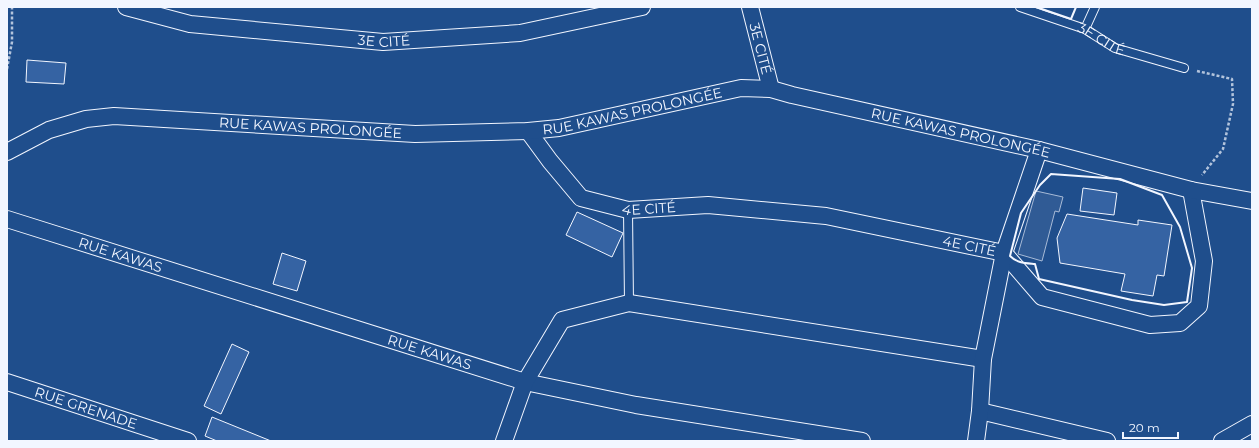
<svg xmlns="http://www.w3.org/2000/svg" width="1259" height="448" font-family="Montserrat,sans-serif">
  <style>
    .built { fill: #305b95; stroke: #a8bbd7 }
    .building { fill: #3563a3; stroke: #f2f6ff }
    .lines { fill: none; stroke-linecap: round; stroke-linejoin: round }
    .service-casing { stroke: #f2f6ff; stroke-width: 10 }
    .minor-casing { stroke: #f2f6ff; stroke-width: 18 }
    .path { stroke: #b3c4dc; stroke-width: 2.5; stroke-dasharray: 3 2; stroke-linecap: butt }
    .service { stroke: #1f4e8c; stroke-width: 8 }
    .minor { stroke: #1f4e8c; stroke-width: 16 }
    .wall { stroke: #f2f6ff; stroke-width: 2 }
    .labels { text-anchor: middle; stroke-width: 3; stroke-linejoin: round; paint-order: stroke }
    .street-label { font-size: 14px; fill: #f2f6ff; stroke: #1f4e8c }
  </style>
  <rect width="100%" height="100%" fill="#1f4e8c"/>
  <path class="built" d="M1036,191l27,6 -4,15 -4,-1 -13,50 -24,-7z"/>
  <g class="building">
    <path d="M27,60l39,3 -2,21 -38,-2z"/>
    <path d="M1083,188l34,5 -3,22 -34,-4z"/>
    <path d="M577,212l46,21 -11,24 -46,-22z"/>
    <path d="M1067,214l71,11v-5l34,5 -8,51 -7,-1 -4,21 -32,-5 4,-17 -65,-11 -3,-25z"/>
    <path d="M282,253l24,8 -9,30 -24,-7z"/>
    <path d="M232,344l17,8 -28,62 -17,-8z"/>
    <path d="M212,417l59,24h-54l-12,-5z"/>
  </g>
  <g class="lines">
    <g class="service-casing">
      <g id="service">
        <path id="s1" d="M1020,7l65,22 30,19 69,20"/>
        <path d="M1085,29l10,-22"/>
        <path d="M628,210l1,93"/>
      </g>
    </g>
    <g class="minor-casing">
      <g id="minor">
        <path id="s2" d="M126,7l64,17 193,18 137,-9 122,-26"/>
        <path id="s3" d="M750,7l21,82"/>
        <path id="s4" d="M528,131l22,30 31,37 47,12 80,-5 118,11 178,37 38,44 108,28 30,-2 19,-17 5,-45 -13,-71"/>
        <path id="s5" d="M7,152l42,-22 37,-11 28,-3 301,18 113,-3 31,-3 182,-40 30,1 21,6 247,55 152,40 61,11"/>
        <path id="s6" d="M7,219l518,163 111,23 226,36"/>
        <path id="s7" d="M7,382l181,59"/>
        <path d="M980,411l127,30"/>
        <path d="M504,441l21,-59 37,-62 67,-17 354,56"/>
        <path d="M976,441l4,-30 3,-52 21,-106 35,-103"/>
        <path d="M1222,441l30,-17"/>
      </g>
    </g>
    <g class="path">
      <path d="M7,69l5,-27v-35"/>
      <path d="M1197,71l35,8 1,25 -10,45 -21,26"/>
    </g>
    <use href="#service" class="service"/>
    <use href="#minor" class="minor"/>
    <g class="wall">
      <path d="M1036,7l35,12 5,-12"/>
      <path d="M1051,174l69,5 42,16 18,32 12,41 -5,34 -23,3 -32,-5 -93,-21 -4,-15c-10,-1 -18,-1 -25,-8l11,-43 19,-28z"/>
    </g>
  </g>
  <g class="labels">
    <g class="street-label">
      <text dy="5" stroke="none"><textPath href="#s1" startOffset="88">3E CITÉ</textPath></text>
      <text dy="5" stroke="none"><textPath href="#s2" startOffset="261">3E CITÉ</textPath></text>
      <text dy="5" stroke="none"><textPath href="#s3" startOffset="43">3E CITÉ</textPath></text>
      <text dy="5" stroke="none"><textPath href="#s5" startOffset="635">RUE KAWAS PROLONGÉE</textPath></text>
      <text dy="5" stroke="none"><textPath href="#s5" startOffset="311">RUE KAWAS PROLONGÉE</textPath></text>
      <text dy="5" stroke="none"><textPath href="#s5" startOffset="971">RUE KAWAS PROLONGÉE</textPath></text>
      <text dy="5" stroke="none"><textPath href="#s4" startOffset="155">4E CITÉ</textPath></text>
      <text dy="5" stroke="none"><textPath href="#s4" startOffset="479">4E CITÉ</textPath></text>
      <text dy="5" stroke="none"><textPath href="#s6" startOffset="119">RUE KAWAS</textPath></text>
      <text dy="5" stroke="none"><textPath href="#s6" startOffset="443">RUE KAWAS</textPath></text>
      <text dy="5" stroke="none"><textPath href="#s7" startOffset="83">RUE GRENADE</textPath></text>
    </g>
  </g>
  <rect width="1259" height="448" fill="none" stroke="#f2f6ff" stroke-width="16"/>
  <path d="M1123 432v6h55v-6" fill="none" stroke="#f2f6ff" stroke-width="2"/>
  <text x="1129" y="432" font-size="12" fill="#f2f6ff" stroke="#1f4e8c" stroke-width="3" paint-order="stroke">20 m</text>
</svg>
